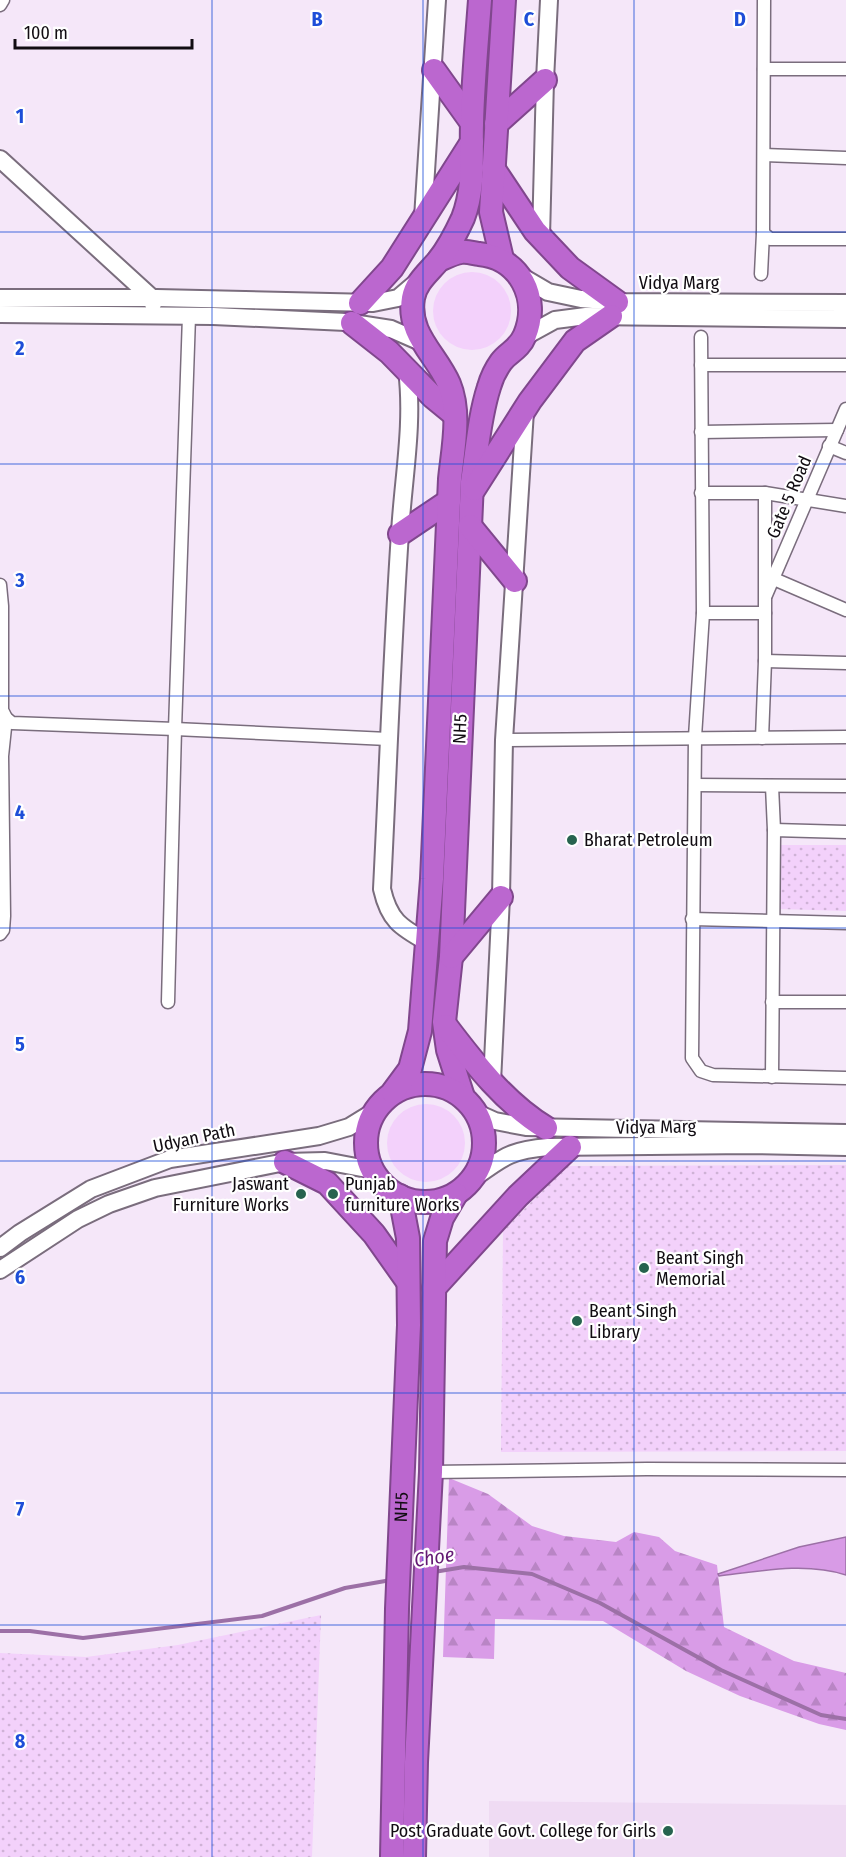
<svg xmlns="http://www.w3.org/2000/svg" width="846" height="1857" font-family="'Fira Sans Condensed',sans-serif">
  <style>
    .built { fill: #efdbf3 }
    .green { fill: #f3d1fb }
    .forest { fill: url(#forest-firs) }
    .park { fill: url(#park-dots) }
    .water { fill: #d89be6; stroke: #9c70a6; stroke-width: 1.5 }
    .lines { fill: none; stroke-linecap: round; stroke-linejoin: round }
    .stream { stroke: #9c70a6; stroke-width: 4 }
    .street-casing { stroke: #7a6d7d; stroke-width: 15 }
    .secondary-casing { stroke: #7a6d7d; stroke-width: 20 }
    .highway-casing { stroke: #80478d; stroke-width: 26 }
    .street { stroke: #fff; stroke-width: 12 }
    .secondary { stroke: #fff; stroke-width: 16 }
    .highway { stroke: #bb67cf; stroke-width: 22 }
    .grid { fill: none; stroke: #1d4ed8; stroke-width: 1.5; stroke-opacity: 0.55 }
    .poi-dot { fill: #27634f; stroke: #fff; stroke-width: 2 }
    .labels { text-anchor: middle; stroke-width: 4.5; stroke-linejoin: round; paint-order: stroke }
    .street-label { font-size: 18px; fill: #110c12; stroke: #fff }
    .poi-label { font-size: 18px; fill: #110c12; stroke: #fff; text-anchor: start }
    .water-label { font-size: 20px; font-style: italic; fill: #631973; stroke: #fff }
    .grid-label { font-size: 20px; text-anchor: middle; font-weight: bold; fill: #1d4ed8; stroke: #fff; stroke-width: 4.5; stroke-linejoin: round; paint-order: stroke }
  </style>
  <defs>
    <pattern id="forest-firs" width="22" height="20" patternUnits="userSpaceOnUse" patternTransform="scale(1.5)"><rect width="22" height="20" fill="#d99ce7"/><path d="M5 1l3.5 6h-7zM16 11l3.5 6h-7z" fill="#b985c5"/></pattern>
    <pattern id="park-dots" width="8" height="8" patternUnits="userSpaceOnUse" patternTransform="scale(1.5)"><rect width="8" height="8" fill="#f3d1fb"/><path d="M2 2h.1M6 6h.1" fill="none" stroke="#cfb2d6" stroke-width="1.8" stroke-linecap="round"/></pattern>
  </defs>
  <rect width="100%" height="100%" fill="#f5e7f9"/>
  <path class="built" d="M489,1801l357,4v52h-357z"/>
  <g class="green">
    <circle cx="472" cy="311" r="39"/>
    <circle cx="426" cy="1143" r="39"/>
  </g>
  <path class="forest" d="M449,1478l39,16 44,32 32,10 52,6 18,-10 25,5 16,14 42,14 7,62 70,34 52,12v57l-27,-6 -79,-28 -54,-25 -83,-50 -108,-2 -1,40 -51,-2z"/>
  <g class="park">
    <path d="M781,845h65v66l-67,-2z"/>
    <path d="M846,1165v286l-345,1 2,-221 64,-65z"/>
    <path d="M321,1615l-9,242h-312v-204l86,4 92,-12z"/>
  </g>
  <path class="water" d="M846,1537v38c-40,-13 -86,-4 -127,1l-1,-2 81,-27z"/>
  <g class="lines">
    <g class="stream">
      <path d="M434,1572l30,-5 68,7 68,29 121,67 100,45 25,4"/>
      <path d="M0,1631h30l53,7 179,-22 83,-28 46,-8"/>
    </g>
    <g class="street-casing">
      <g id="street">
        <path d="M764,0l-1,233 7,6h76"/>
        <path d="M0,5l3,-5"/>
        <path d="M764,69h82"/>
        <path d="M764,155l82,3"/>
        <path d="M761,274l2,-41"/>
        <path d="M701,337l2,276 -8,124 -3,321 9,13 12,4 133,3"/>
        <path d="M701,365h145"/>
        <path d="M701,432l136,-2"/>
        <path d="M829,446l17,7"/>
        <path d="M701,493h64l81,13"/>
        <path d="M774,579l72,31"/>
        <path d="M0,585l2,21v104l4,8 6,5 163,6 213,10"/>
        <path d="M766,595l80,-186"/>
        <path d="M703,613h62"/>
        <path d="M765,661l81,2"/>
        <path d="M762,738l3,-77v-168"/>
        <path d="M504,740l342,-3"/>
        <path d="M695,785l151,1"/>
        <path d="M772,786l2,44"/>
        <path d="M692,919l154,4"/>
        <path d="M0,934l3,-4 1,-14 -2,-160 4,-38"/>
        <path d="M168,1002l7,-273 14,-413"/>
        <path d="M772,1002h74"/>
        <path d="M772,1077l2,-247 72,2"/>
        <path d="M431,1472l216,-3 199,1"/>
      </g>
    </g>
    <g class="secondary-casing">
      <g id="secondary">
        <path d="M0,159l152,139 1,6"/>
        <path d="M423,218l14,-218"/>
        <path d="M541,237l4,-157 4,-80"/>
        <path d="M519,275l29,17 33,7 36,3 229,1"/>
        <path d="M0,298h157l216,5 25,-5 20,-17"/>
        <path d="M0,314l213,2 133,6 45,7 32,14"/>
        <path d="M524,337l31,-17 31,-4 260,3"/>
        <path d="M407,370c7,54 -4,109 -7,163 -8,119 -12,238 -18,356 7,31 18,38 45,53"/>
        <path d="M492,1082l9,-185 3,-157 21,-329"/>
        <path d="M475,1112l20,9 31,6 320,6"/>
        <path d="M474,1178c29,-21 37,-28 74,-31l203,-2 95,2"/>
        <path d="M0,1248l20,-15 71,-44 79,-30 149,-23 30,-9 26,-16"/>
        <path d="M0,1270l78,-51 31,-15 46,-16 130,-26 40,-1 47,9"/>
      </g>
    </g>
    <g class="highway-casing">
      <g id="highway">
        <path d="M434,70l38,53"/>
        <path d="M496,124l49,-44"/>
        <path d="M493,168l42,63 35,37 47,34"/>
        <path d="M502,259l-11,-47 13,-212"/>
        <path d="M439,260c7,-3 15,-7 22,-8 5,-1 12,1 18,2 41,4 61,44 46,81 -6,15 -17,17 -24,27 -5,7 -10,18 -12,25 -10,31 -12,64 -17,95l-21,475 -7,65 4,28 15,47"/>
        <path d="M360,303l32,-35 80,-126"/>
        <path d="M352,323l37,29 44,45 22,18"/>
        <path d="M474,489l56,-88 45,-60 36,-25"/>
        <path d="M470,526l45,55"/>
        <path d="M400,534l49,-33"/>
        <path d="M451,957l50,-60"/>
        <path d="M446,1026c28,37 60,78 100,102"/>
        <circle cx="425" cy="1143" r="59"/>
        <path d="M393,1092l17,-23 10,-38 12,-152 18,-400c3,-30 11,-66 -1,-95 -13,-30 -42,-50 -36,-86 3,-16 15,-25 25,-37 9,-11 19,-30 25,-43 12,-31 8,-63 9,-95 1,-41 5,-82 8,-123"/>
        <path d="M285,1162l42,21 47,51 34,48"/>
        <path d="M434,1288l84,-92 52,-49"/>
        <path id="s1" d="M392,1857l5,-248 12,-284 -1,-87 -8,-42"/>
        <path d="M414,1857l2,-95 15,-290 4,-231 7,-23 14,-24"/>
      </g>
    </g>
    <use href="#street" class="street"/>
    <use href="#secondary" class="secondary"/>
    <use href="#highway" class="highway"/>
  </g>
  <path class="grid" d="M212,0v1857M423,0v1857M634,0v1857M0,232h846M0,464h846M0,696h846M0,928h846M0,1161h846M0,1393h846M0,1625h846"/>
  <g class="poi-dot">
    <circle cx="572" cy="840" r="6"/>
    <circle cx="301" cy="1194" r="6"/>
    <circle cx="333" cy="1194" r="6"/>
    <circle cx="644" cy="1268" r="6"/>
    <circle cx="577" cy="1321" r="6"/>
    <circle cx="668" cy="1831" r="6"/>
  </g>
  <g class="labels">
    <g class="street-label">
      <text x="679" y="289">Vidya Marg</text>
      <text transform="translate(789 497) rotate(-67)" y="6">Gate 5 Road</text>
      <text transform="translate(460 729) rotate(-87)" y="6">NH5</text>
      <text transform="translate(656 1127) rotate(-1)" y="6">Vidya Marg</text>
      <text transform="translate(194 1138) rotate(-12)" y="6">Udyan Path</text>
      <text dy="6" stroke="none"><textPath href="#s1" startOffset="350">NH5</textPath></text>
    </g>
    <g class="poi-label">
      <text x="584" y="846">Bharat Petroleum</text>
      <text x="289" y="1190" text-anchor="end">Jaswant<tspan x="289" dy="21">Furniture Works</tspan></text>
      <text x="345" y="1190">Punjab<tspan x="345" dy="21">furniture Works</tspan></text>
      <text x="656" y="1264">Beant Singh<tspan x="656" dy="21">Memorial</tspan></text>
      <text x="589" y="1317">Beant Singh<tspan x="589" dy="21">Library</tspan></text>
      <text x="656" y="1837" text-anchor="end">Post Graduate Govt. College for Girls</text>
    </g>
    <g class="water-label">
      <text transform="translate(434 1557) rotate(-9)" y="7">Choe</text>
    </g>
  </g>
  <g class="grid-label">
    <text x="317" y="26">B</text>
    <text x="529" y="26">C</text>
    <text x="740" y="26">D</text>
    <text x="20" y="123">1</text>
    <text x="20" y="355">2</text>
    <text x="20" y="587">3</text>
    <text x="20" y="819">4</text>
    <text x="20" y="1051">5</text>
    <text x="20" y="1284">6</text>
    <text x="20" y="1516">7</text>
    <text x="20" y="1748">8</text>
  </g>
  <path d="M15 39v9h177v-9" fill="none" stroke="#110c12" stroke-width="3"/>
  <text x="24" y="39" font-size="18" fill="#110c12" stroke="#ffffff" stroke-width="4.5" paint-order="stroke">100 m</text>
</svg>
